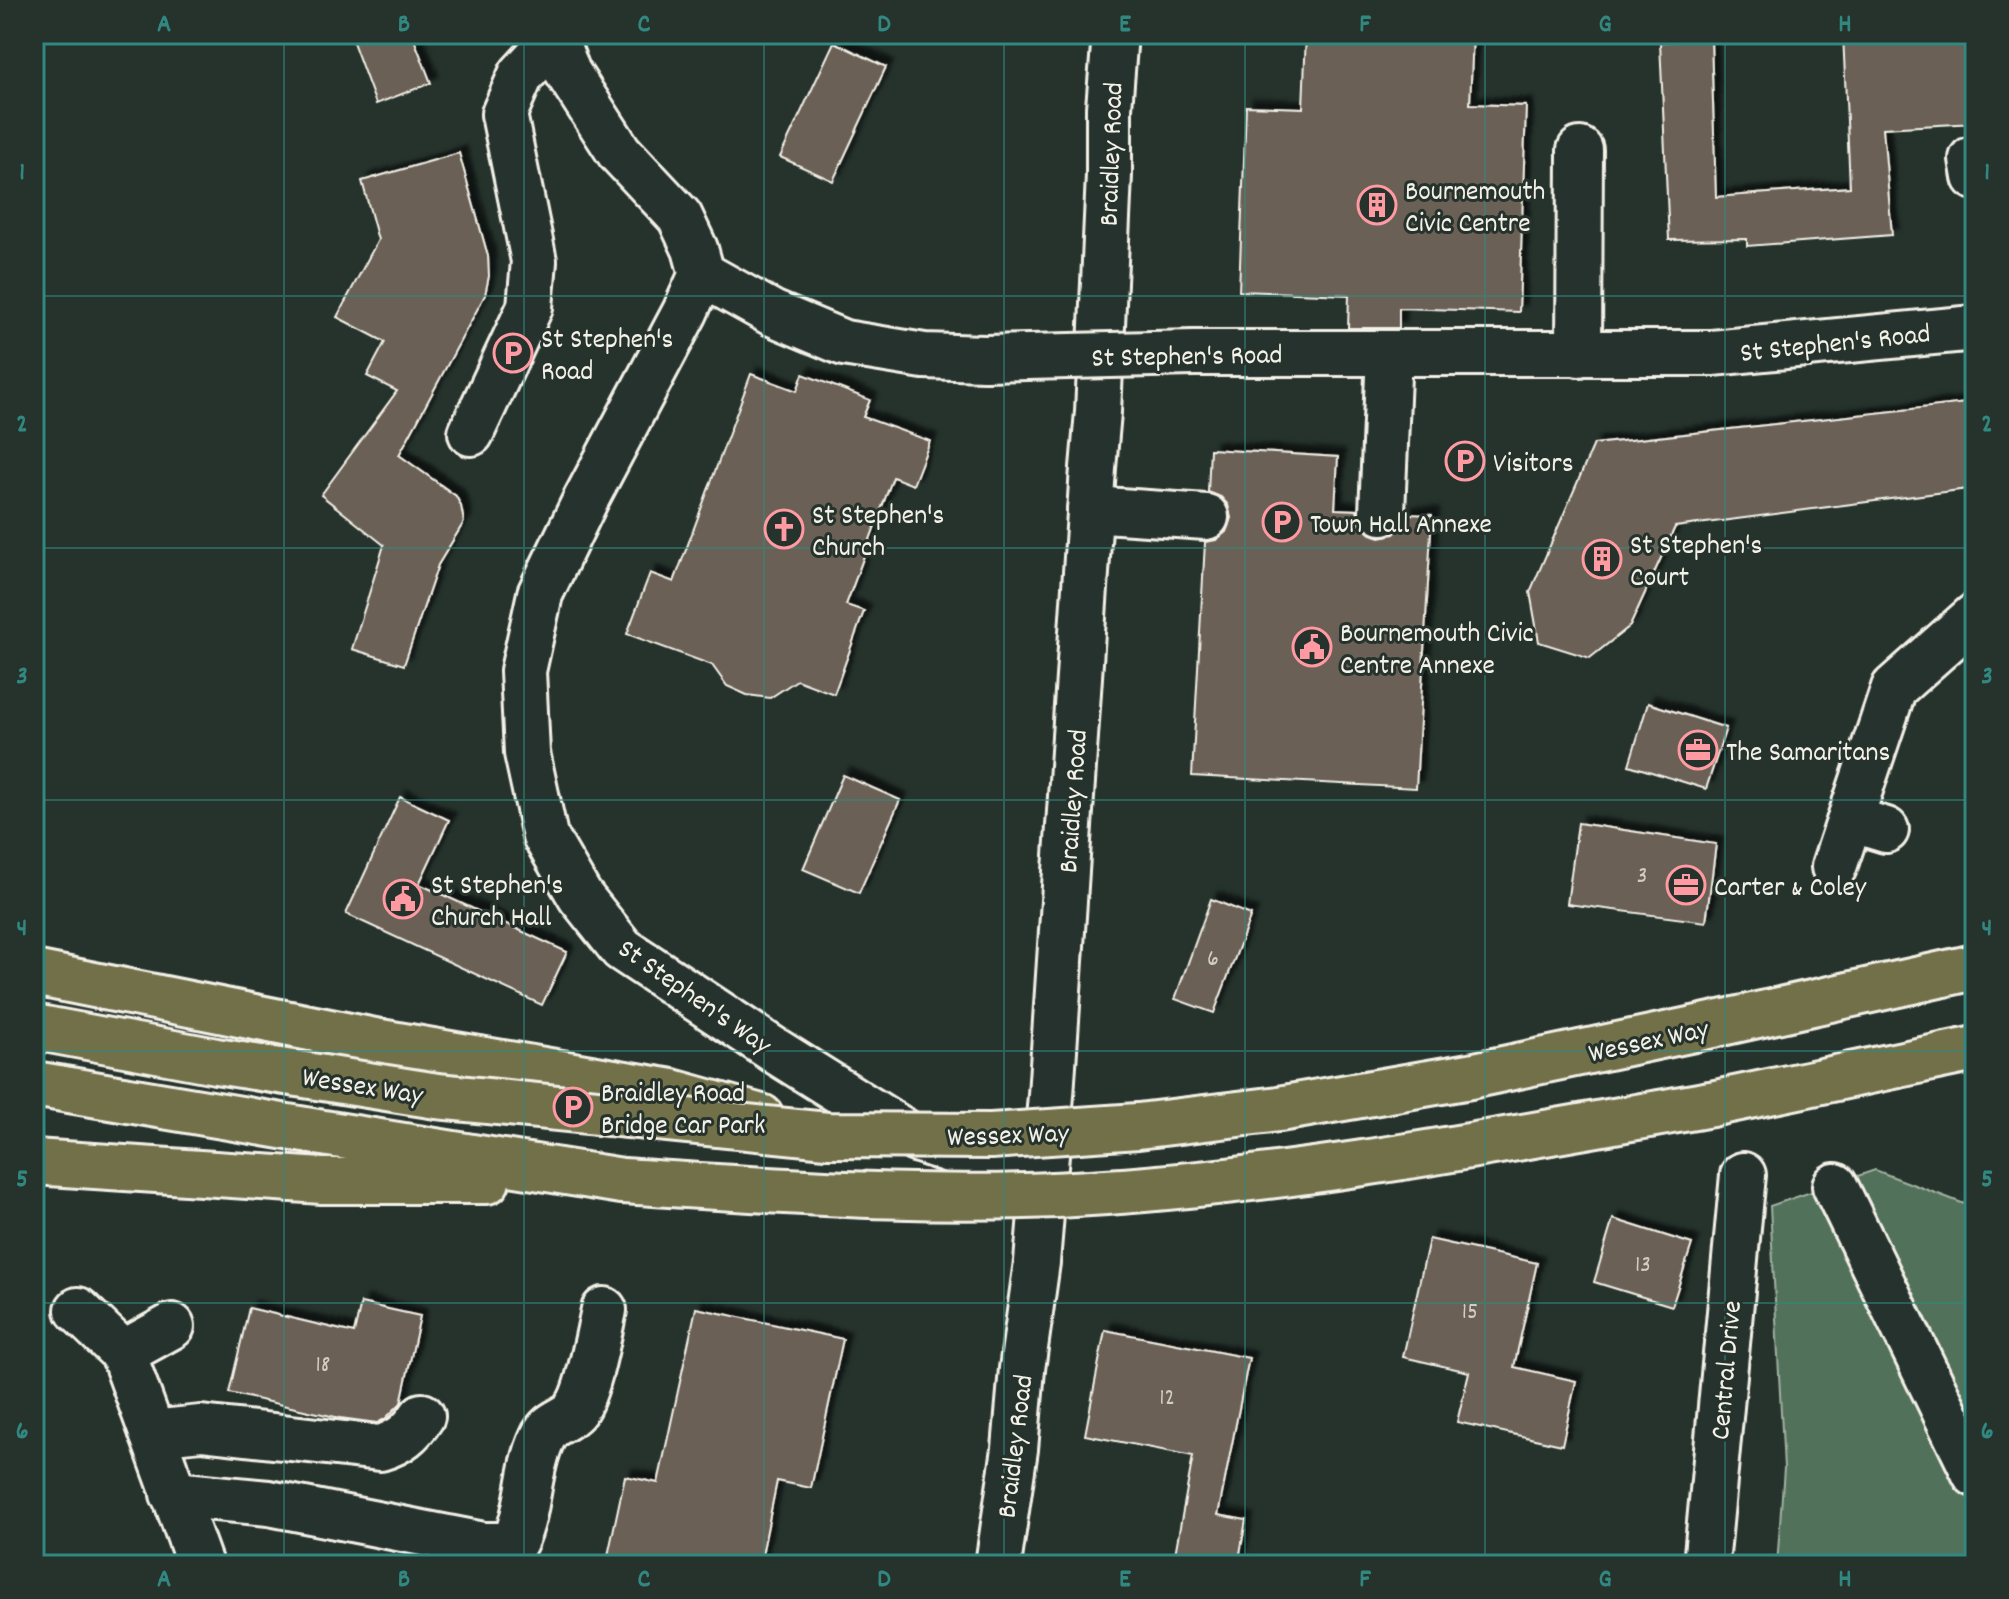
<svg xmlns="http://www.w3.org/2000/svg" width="2009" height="1599" font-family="Dekko,sans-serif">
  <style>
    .green { fill: #51715a; stroke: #a2b1a1; stroke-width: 2 }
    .building { fill: #6b6055; stroke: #f4f1e8; stroke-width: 2; filter: url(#shadow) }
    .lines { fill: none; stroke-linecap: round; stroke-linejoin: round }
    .minor-casing { stroke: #f4f1e8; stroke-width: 50 }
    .highway-casing { stroke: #f4f1e8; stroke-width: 50 }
    .minor { stroke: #26332d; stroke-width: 44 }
    .highway { stroke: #71704a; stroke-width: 44 }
    .minor-bridge-casing { stroke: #f4f1e8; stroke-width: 50; stroke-linecap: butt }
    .highway-bridge-casing { stroke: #f4f1e8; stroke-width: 50; stroke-linecap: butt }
    .minor-bridge { stroke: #26332d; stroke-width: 44 }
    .highway-bridge { stroke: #71704a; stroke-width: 44 }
    .grid { fill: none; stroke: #318880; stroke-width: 2; stroke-opacity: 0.55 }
    .labels { text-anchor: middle; stroke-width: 6; stroke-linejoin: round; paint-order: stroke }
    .number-label { font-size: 24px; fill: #d2cdc3 }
    .street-label { font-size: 28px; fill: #f4f1e8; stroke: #26332d }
    .poi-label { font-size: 28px; fill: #f4f1e8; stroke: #26332d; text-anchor: start }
    .neatline { fill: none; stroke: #318880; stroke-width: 3 }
    .grid-label { font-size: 26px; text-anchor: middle; font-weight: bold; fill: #318880 }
  </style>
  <defs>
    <filter id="shadow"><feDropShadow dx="7" dy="-7" stdDeviation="2" flood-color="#0009"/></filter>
  </defs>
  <rect width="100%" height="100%" fill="#26332d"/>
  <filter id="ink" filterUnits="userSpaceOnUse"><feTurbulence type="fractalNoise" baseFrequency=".0125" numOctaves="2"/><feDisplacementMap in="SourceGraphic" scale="16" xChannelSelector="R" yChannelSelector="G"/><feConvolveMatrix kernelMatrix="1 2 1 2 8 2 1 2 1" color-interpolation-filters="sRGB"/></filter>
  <g filter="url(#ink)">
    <path class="green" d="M1875,1170l100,38v357h-198l7,-97 -14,-262z"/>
    <g class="building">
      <path d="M350,34h62l19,49 -55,21z"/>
      <path d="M1306,34h167l-3,70 56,2 -7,206 -120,-4v20h-51l1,-33 -110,-4 7,-185 57,2z"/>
      <path d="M1843,34h132v89l-92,5 9,107 -145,11v-7l-78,1 -9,-198 51,-3 5,158 134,-10z"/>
      <path d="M834,42l52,25 -53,114 -53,-24z"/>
      <path d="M459,153l29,103 1,20 -4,19 -86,160 57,41 5,10 3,16 -26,43 -34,100 -52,-16 32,-104 -63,-50 76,-104 -30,-15 18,-34 -48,-25 41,-77 -16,-59z"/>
      <path d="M751,374l46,17 6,-17 67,26 -7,17 67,24 -17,44 -20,-8 -47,128 18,6 -30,83 -37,-14 -27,18 -23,-3 -20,-9 -15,-21 -85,-31 23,-61 24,9z"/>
      <path d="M1975,402v86l-300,39 -45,99 -40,32 -51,-16 -9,-50 64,-148z"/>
      <path d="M1210,449l128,8 -3,52 22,1 3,14 9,9 11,4 14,-3 9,-9 4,-11 25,1 -16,273 -224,-12 13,-234 11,-2 10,-8 5,-14 -3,-13 -7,-8 -13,-5z"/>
      <path d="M1648,703l78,25 -20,61 -77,-24z"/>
      <path d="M843,775l57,25 -41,93 -56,-24z"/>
      <path d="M400,797l49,23 -30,64 148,68 -25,53 -196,-91z"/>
      <path d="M1578,823l138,21 -10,78 -139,-18z"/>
      <path d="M1211,899l40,16 -37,98 -39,-14z"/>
      <path d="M1613,1219l79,25 -20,62 -78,-24z"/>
      <path d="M1429,1239l108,24 -23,104 62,14 -14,64 -105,-23 12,-50 -66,-15z"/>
      <path d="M361,1303l59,13 -19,87 -15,15 -9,5 -37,-5 -111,-25 20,-85 105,25z"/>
      <path d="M696,1308l147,31 -32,149 -34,-7 -17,84h-154l19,-89 33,7z"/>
      <path d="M1105,1330l144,28 -31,157 28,5 -8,45h-65l20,-109 -108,-21z"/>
    </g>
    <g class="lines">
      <g class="minor-casing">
        <g id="minor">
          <path d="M553,34l15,39 51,79 61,65 15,32 7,25 70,39 72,30 80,13 61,2"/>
          <path d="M1975,159h-3l3,18"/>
          <path d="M702,274l-17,38 -99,187 -46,95 -17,77 4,82 18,83 35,60 42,53 152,101 142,89 57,19 72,2"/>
          <path d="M1194,353h518l263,-25"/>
          <path d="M1579,354l1,-204"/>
          <path d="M471,433l59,-126 4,-46 -30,-147 17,-39 34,-37"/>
          <path d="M1090,509l116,8"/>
          <path d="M1382,512l7,-159"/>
          <path d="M1850,819l36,11"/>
          <path d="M1834,867l60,-179 81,-72"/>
          <path d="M1835,1186l140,288"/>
          <path d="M78,1310l45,43 77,212"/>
          <path d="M123,1353l49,-27"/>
          <path d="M152,1433l49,-5 179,20c20,-6 31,-15 42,-32"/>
          <path d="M173,1494l96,9 215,42h21l10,-4c15,-32 12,-70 27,-102 8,-18 22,-17 32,-28 14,-15 25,-79 30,-101"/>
          <path d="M998,1565l17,-116 7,-80 15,-107 14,-167 42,-627 5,-56 11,-237v-67l6,-74"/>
          <path d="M1706,1565l37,-390"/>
        </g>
      </g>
      <g class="highway-casing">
        <g id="highway">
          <path d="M34,973l346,69 292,50 89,25"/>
          <path d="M1694,1029l281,-62"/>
          <path d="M34,1084l283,48 305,49"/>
          <path d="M1711,1104l264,-55"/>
          <path d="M34,1162l288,19h165"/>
        </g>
      </g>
      <use href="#minor" class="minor"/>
      <use href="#highway" class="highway"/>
      <g class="minor-bridge-casing">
        <path id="minor-bridge" d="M985,358l209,-5"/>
      </g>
      <g class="highway-bridge-casing">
        <g id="highway-bridge">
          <path d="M34,1027l182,34 221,35 390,39 164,1 147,-10 141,-17 191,-33 224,-47"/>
          <path d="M622,1181c161,10 322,23 484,11 203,-14 404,-53 605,-88"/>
        </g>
      </g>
      <use href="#minor-bridge" class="minor-bridge"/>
      <use href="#highway-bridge" class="highway-bridge"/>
    </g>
  </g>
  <path class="grid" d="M284,34v1531M524,34v1531M764,34v1531M1004,34v1531M1245,34v1531M1485,34v1531M1725,34v1531M34,296h1941M34,548h1941M34,800h1941M34,1051h1941M34,1303h1941"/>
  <defs>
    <g id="building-ring" transform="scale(2)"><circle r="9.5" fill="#26332d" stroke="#ff9aa2" stroke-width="1.5"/><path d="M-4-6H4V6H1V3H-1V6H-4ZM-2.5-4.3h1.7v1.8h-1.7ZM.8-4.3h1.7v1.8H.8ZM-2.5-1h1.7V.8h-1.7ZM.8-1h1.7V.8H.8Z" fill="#ff9aa2"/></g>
    <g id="parking-ring" transform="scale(2)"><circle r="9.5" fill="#26332d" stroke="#ff9aa2" stroke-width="1.5"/><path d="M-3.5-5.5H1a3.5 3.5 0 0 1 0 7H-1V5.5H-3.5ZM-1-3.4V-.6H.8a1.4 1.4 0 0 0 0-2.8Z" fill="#ff9aa2"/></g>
    <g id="church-ring" transform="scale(2)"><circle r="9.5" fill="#26332d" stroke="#ff9aa2" stroke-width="1.5"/><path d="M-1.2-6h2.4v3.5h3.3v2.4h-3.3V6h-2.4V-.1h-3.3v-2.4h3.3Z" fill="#ff9aa2"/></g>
    <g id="civic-ring" transform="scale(2)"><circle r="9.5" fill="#26332d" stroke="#ff9aa2" stroke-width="1.5"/><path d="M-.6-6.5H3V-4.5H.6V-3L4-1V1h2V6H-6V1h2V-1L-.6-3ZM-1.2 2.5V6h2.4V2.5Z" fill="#ff9aa2"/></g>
    <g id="office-ring" transform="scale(2)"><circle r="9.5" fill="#26332d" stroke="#ff9aa2" stroke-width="1.5"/><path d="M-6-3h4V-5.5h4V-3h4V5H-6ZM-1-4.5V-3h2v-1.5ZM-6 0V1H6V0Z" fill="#ff9aa2"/></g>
  </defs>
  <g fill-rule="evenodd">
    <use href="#building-ring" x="1377" y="205"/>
    <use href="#parking-ring" x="513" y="353"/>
    <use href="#parking-ring" x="1465" y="461"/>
    <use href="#parking-ring" x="1282" y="522"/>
    <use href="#church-ring" x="784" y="529"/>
    <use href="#building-ring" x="1602" y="559"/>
    <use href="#civic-ring" x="1312" y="647"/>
    <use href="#office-ring" x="1698" y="750"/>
    <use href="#office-ring" x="1686" y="885"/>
    <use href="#civic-ring" x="403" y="899"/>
    <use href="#parking-ring" x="573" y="1107"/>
  </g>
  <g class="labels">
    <g class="number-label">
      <text x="1642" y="882">3</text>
      <text x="1213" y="965">6</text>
      <text x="1643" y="1271">13</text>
      <text x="1470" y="1318">15</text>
      <text x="323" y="1371">18</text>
      <text x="1167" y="1404">12</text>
    </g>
    <g class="street-label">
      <text transform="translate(1109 154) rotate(-88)" y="10">Braidley Road</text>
      <text transform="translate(1835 341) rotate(-6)" y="10">St Stephen's Road</text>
      <text transform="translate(1187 354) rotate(-1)" y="10">St Stephen's Road</text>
      <text transform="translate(1071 801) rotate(-86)" y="10">Braidley Road</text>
      <text transform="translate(696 995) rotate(35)" y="10">St Stephen's Way</text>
      <text transform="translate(1648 1039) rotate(-12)" y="10">Wessex Way</text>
      <text transform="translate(363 1084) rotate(9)" y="10">Wessex Way</text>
      <text transform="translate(1008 1133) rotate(-2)" y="10">Wessex Way</text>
      <text transform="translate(1724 1370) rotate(-85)" y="10">Central Drive</text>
      <text transform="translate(1013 1446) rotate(-83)" y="10">Braidley Road</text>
    </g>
    <g class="poi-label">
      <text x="1405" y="199">Bournemouth<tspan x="1405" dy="32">Civic Centre</tspan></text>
      <text x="541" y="347">St Stephen's<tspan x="541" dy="32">Road</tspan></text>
      <text x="1493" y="471">Visitors</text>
      <text x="812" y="523">St Stephen's<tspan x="812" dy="32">Church</tspan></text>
      <text x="1310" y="532">Town Hall Annexe</text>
      <text x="1630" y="553">St Stephen's<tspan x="1630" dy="32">Court</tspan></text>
      <text x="1340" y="641">Bournemouth Civic<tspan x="1340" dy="32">Centre Annexe</tspan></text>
      <text x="1726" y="760">The Samaritans</text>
      <text x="431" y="893">St Stephen's<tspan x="431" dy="32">Church Hall</tspan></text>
      <text x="1714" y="895">Carter &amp; Coley</text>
      <text x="601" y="1101">Braidley Road<tspan x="601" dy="32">Bridge Car Park</tspan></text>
    </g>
  </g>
  <rect width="2009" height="1599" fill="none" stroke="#26332d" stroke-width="88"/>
  <rect x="44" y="44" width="1921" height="1511" class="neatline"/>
  <g class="grid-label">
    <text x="164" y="31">A</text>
    <text x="404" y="31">B</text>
    <text x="644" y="31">C</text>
    <text x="884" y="31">D</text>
    <text x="1125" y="31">E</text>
    <text x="1365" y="31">F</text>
    <text x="1605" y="31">G</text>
    <text x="1845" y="31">H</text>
    <text x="22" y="179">1</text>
    <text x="1987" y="179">1</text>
    <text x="22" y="431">2</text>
    <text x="1987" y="431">2</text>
    <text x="22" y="683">3</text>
    <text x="1987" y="683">3</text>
    <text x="22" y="935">4</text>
    <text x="1987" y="935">4</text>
    <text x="22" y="1186">5</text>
    <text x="1987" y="1186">5</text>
    <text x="22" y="1438">6</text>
    <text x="1987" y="1438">6</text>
    <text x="164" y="1586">A</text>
    <text x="404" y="1586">B</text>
    <text x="644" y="1586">C</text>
    <text x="884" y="1586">D</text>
    <text x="1125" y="1586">E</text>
    <text x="1365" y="1586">F</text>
    <text x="1605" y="1586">G</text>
    <text x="1845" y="1586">H</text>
  </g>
</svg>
